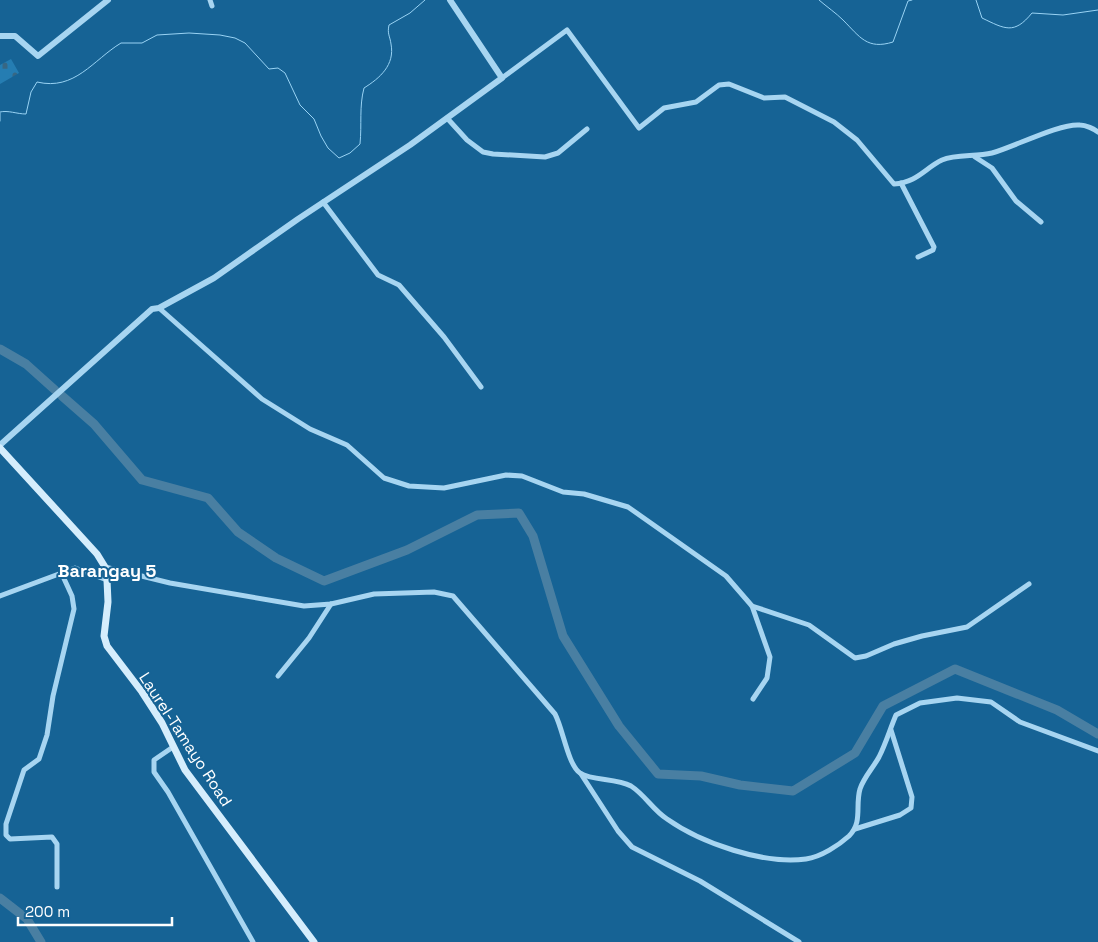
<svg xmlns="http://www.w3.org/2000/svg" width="1098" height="942" font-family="'Space Grotesk',sans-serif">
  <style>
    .cemetery { fill: url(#cemetery-stones) }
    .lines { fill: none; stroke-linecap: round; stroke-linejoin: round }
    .stream { stroke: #99d3f4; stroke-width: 1 }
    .river { stroke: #497fa2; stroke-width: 9 }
    .minor { stroke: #a7d5f1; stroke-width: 5 }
    .tertiary { stroke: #a7d5f1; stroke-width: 6 }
    .secondary { stroke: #d5edfc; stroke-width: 7 }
    .labels { text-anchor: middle; stroke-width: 4; stroke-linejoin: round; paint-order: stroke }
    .street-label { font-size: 16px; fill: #fff; stroke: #166395 }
    .neighbourhood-label { font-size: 18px; font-weight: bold; fill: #fff; stroke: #166395 }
  </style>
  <defs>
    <pattern id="cemetery-stones" width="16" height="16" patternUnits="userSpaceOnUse" patternTransform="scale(1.25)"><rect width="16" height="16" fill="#257db2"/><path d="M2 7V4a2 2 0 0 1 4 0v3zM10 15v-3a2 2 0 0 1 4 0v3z" fill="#376784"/></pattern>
  </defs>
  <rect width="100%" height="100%" fill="#166395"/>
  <path class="cemetery" d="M11,59l8,14 -19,11v-19z"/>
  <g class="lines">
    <g class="stream">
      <path d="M819,0c8,7 17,13 24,20 17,17 24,30 50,22l15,-41 4,-1"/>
      <path d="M976,0l6,18c23,11 32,17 50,-5l31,2 35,-5"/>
      <path d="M0,112c8,-2 17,2 26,2l5,-22 6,-10c38,9 56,-22 84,-39h21l15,-8 32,-2 31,2 15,3 10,5 24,26 9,-1 7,5 15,32 14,14 7,17 7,12 11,10 11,-5 10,-9c2,-20 -1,-37 4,-56 16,-10 31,-23 27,-44 -1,-8 -4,-10 -2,-19l21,-12 15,-13"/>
      <path d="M0,121v-8"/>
    </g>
    <g class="river">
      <path d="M0,349l26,15 29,26"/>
      <path d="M62,396l32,28 48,56 66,18 30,34 38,26 48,23 83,-31 70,-35 42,-2 14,23 30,100 56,90 39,48 43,2 39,9 53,6 62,-38 28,-47 72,-37 102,41 41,24"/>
      <path d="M0,898l27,21 14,23"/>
    </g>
    <g class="minor">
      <path d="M210,0l2,6"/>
      <path d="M502,78l65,-48 72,98 25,-20 32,-6 23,-17 10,-1 35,14 21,-1 49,25 23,18 37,44c24,-2 31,-16 48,-24 14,-6 34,-3 50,-7 22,-6 68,-30 88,-28 6,0 14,4 18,7"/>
      <path d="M447,118l20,22 16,12 10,2 52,3 13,-4 29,-24"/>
      <path d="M975,157l17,11 24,33 25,21"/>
      <path d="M901,183l33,64 -1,3 -15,7"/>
      <path d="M323,202l55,73 21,10 45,52 37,50"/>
      <path d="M159,308l103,91 48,30 37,16 37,33 25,8 35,2 62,-13 16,1 41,16 21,2 44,13 98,69 26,30 18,51 -3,21 -14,21"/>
      <path d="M105,567l65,16 134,23 27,-2 43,-10 60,-2 19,4 102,118c8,15 13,51 25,59 12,8 36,5 51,13 14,9 22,24 36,33 34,24 97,46 139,40 15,-2 33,-14 43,-23 14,-14 6,-30 11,-47 4,-12 13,-21 19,-32 7,-14 11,-28 17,-42l24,-12 37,-5 34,4 29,20 78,29"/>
      <path d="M0,596l75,-28 32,12"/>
      <path d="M752,606l57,19 46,33 11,-2 28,-12 28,-8 45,-9 62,-43"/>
      <path d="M278,676l31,-38 22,-34"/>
      <path d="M173,747l-19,13v12l14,20 85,150"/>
      <path d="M581,774l37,57 14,16 68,34 99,61"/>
      <path d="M855,829l45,-14 11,-7 1,-11 -21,-67"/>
      <path d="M57,887v-43l-5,-7 -42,2 -4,-4v-11l18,-54 15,-11 8,-24 6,-39 21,-87 -2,-13 -11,-24"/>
    </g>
    <g class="tertiary">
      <path d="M0,36h15l23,20 70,-56"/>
      <path d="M0,445l152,-136 7,-1 55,-30 84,-59 112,-74 92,-67 -52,-78"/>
    </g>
    <path class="secondary" d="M0,448l97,106 8,13 2,13 1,22 -4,34 3,10 35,46 20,31 23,47 129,172"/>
  </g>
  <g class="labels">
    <g class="street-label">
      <text transform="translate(186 739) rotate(57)" y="6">Laurel-Tamayo Road</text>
    </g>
    <g class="neighbourhood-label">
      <text x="107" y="577">Barangay 5</text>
    </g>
  </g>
  <path d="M18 917v8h154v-8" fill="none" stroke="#ffffff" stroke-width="2.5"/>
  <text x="25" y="917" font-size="15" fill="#ffffff" stroke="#166395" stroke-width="4" paint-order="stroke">200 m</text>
</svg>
